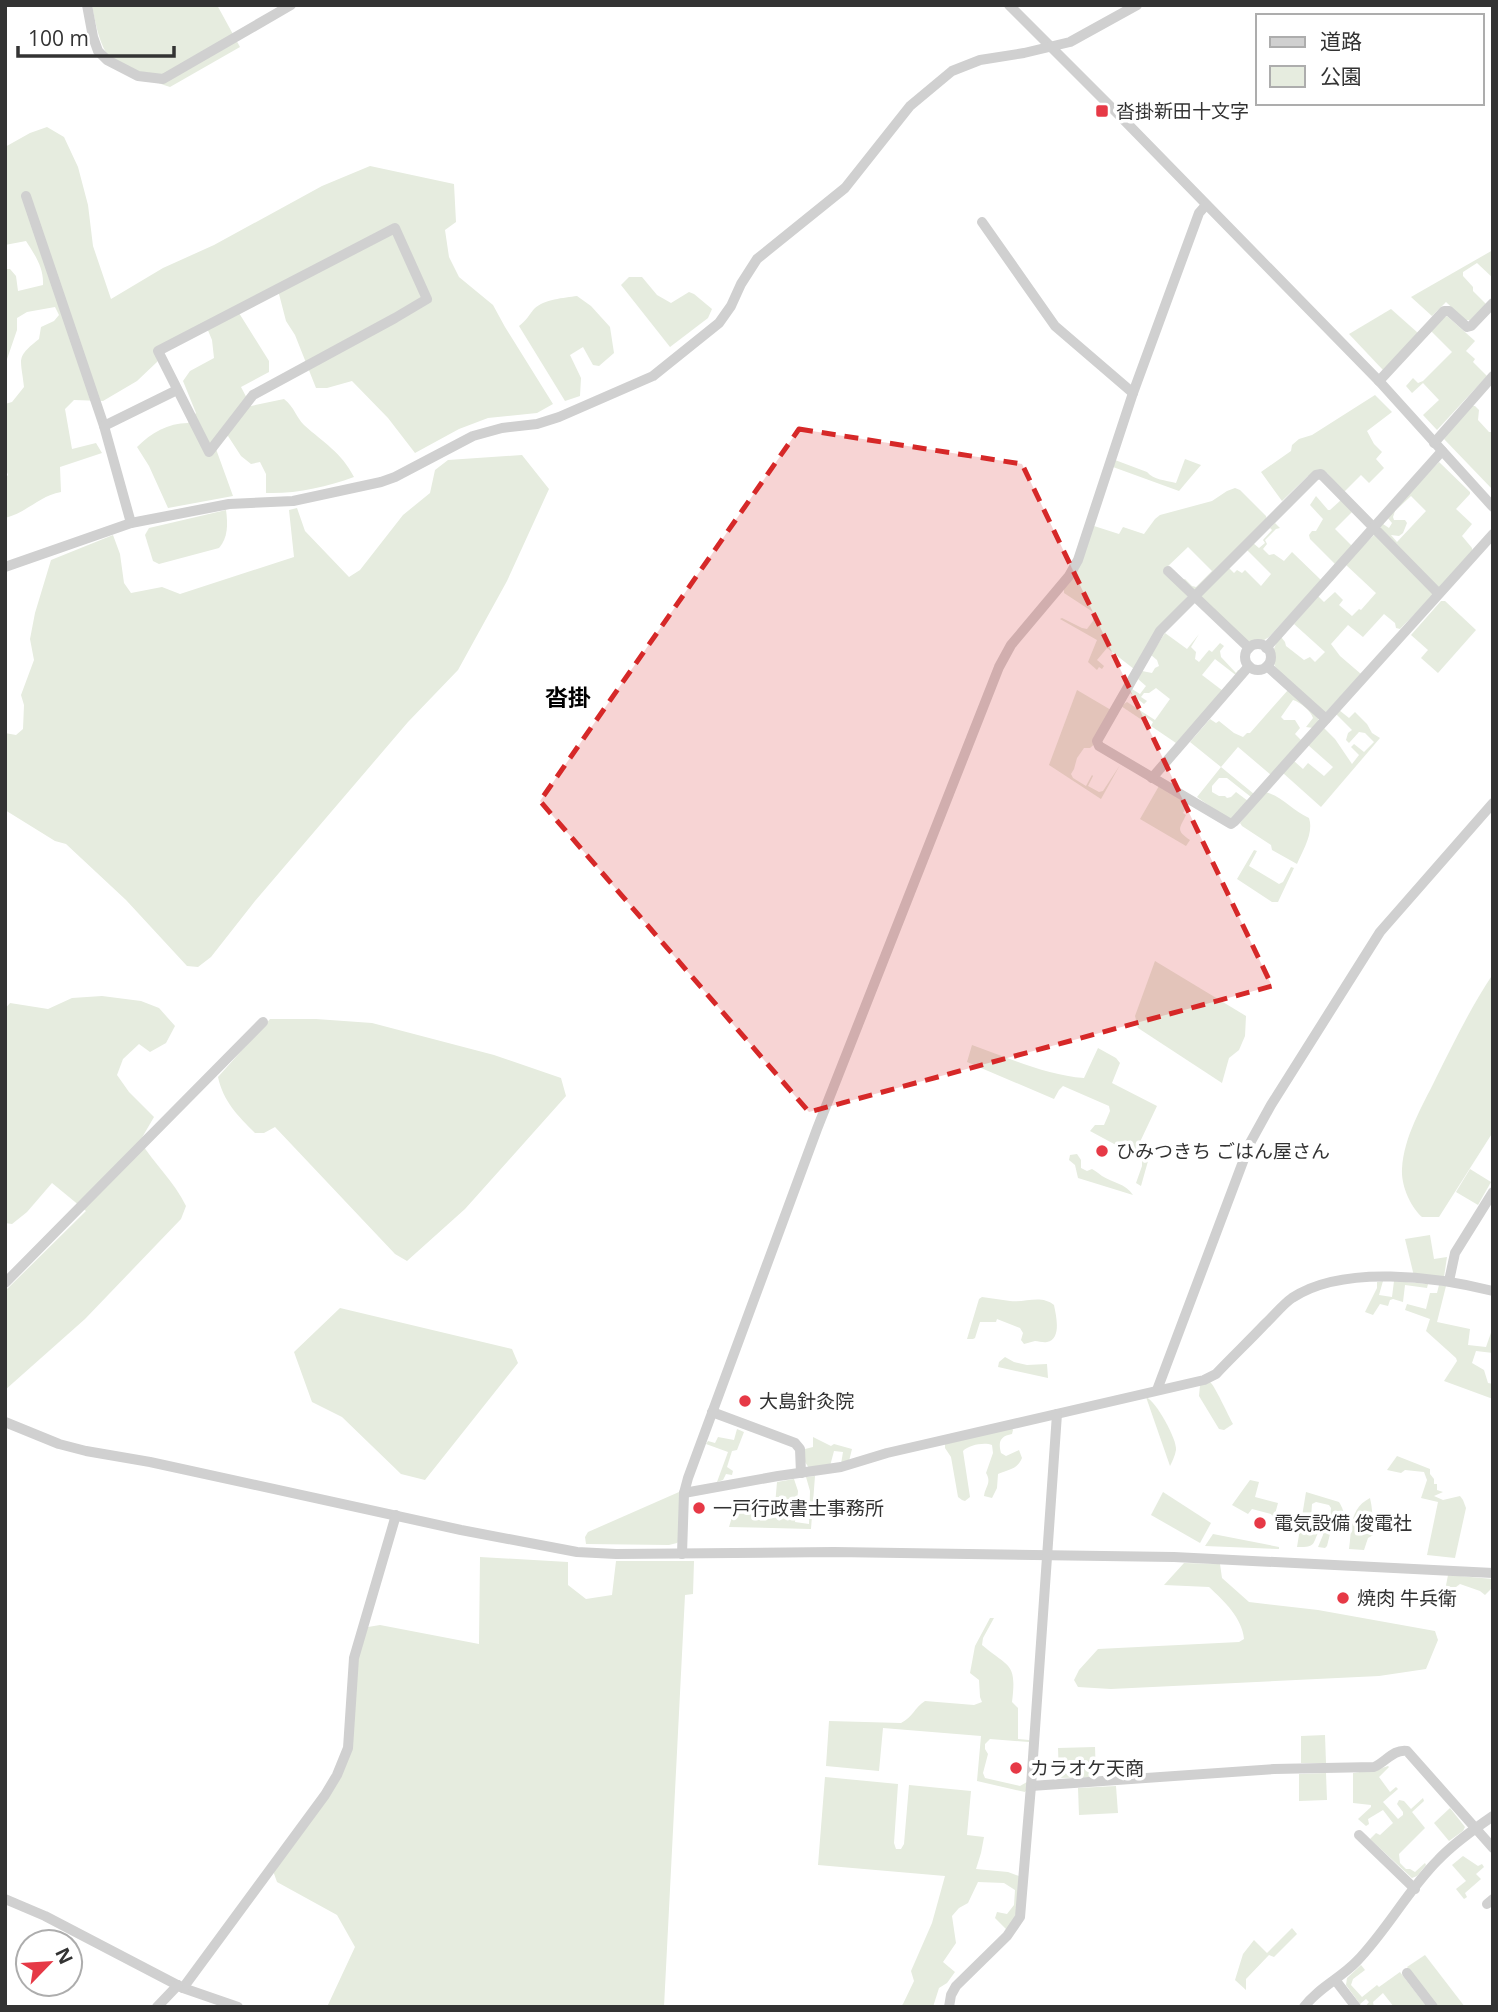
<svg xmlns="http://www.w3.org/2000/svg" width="1498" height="2012" font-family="'Open Sans','Noto Sans JP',sans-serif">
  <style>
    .green { fill: #e6ecdf; fill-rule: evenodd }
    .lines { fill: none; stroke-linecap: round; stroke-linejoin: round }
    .minor { stroke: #d0d0d0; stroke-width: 10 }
    .marked { fill: #d62828; fill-opacity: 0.2; stroke: #d62828; stroke-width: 5; stroke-dasharray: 14 9; stroke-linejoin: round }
    .poi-dot { fill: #e63946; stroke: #fff; stroke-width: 2.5 }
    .labels { text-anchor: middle; stroke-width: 7; stroke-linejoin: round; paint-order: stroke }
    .poi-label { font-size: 19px; fill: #333; stroke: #fff; text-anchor: start }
    .quarter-label { font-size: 23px; font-weight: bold; fill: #000; stroke: #fff }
  </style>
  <rect width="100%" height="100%" fill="#fff"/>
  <g class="green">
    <path d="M92,5h125l23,42 -70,40c-56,-20 -67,-19 -78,-82z"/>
    <path d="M47,127l17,10 14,30 10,38 5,41 18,53 52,-31 51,-23 108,-59 48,-20 84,18 2,38 -11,8 4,27 10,20 34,28 12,22 48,77 -16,9 -49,5 -29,11 -44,24 -27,-35 -36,-37 -25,7h-11l-21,-53 -9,-14 -7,-27h-6l-34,19 30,48v11l-28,15 10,19 33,-7c11,9 12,18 20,26 20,18 37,27 50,52 -28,10 -58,17 -88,16v-19l-6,-12 -9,2 -10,-8 -13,-20 -4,2 -8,11 17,47 -65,12 -19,-42 -12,-19c14,-14 31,-24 51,-24l8,-10 -13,-32 7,-10 24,-13 -2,-18 -5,-12 -36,13 -14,21 -20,19 -34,20 -29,-1 -9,9 7,40 24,-6 6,10 -42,14 1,25c-22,4 -33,20 -56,26v-40l3,-3 -3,-9v-62l7,-2 12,-15c-3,-29 -9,-29 15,-48l2,-12 13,-6 5,-6 -4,-8 -28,5 -10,6v12l-12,35v-96h5l6,7 2,15 25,-6c1,-17 -8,-30 -17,-44l-21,4v-98l25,-14z"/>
    <path d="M1493,250v28l-16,-15 -14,9v4l10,11v4l13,13 -16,16h-5l-19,-18 -14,14 -21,-19z"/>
    <path d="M629,277h13l15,18 14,8 18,-11 5,2 18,15 -4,9 -38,29 -49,-62z"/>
    <path d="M577,296l14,10 19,21 4,26 -15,13 -6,-1 -10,-18 -13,8 11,23 -1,18 -15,5 -46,-75c7,-5 10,-11 15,-17 10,-10 30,-11 43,-13z"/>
    <path d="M1391,309l27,24 -35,37 -34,-36z"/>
    <path d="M1447,316l28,25 -9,10 9,8 -2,3 14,14 -50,54 -14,-15 16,-15 -16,-17 -11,10 -6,-7 7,-8 5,5 5,-2 29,-29 -21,-21 13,-14z"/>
    <path d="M1375,395l17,17 -25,19 7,13 8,8 -6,7 8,9 -15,15 -8,-8 -17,17 -17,-19 -19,3 -26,25 -21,-29 30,-21 1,-6 7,-6 13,-4z"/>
    <path d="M1471,406h4l4,4 -1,10 11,12h4v58l-49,-51z"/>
    <path d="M522,455l27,34 -42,92 -49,89 -50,52 -153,179 -44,56 -13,10 -11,-1 -61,-66 -60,-56 -11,-3 -50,-31v-77l11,2 7,-6 1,-24 -3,-10 13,-35 -4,-21 5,-26 16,-53 62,-25 7,19 4,29 7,10 31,-6 18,7 114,-37 -5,-47 8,-2 8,23 44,46 11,-7 43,-55 27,-22 5,-23 13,-10z"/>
    <path d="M1185,459l16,6 -22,26 -66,-24 2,-7 32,12c7,8 18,8 29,11z"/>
    <path d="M1439,462l31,30v2l-14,15 16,15 -10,12 10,12 1,6 -73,75 -4,-1 -1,-5 -11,-9 -21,23 -15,-12 -17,19 9,12 21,18 -36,39c-11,-10 -42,-34 -49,-45 -6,-11 -3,-22 5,-31l4,5 1,4 18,14 6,-3 5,5 10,-10 -31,-28 24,-28 6,6 11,-10 8,8 -4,5 13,11 7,-7 2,1 15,-17 -31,-29 36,-36v-3l2,-1 6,4 3,-5 -5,-6zM1411,496l15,15 -29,31 -6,-7 8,1 4,-3 4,-10 -2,-3h-11l-1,-3 2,-6z"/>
    <path d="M1235,488l5,2 26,26 1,4 -70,70h-4l-10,-10 2,-1 7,7 4,1 16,-16 -24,-24 -22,21 22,28 -30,33 -24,40 -27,-21 -10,12 7,6 -2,3 -3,-2 -2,3 -9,-8 9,-22 -37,-21 2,-1 20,10 5,1 6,-8v-9l-29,-19v-6l30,-61 25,8 4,-7 21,7 11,-15 5,-4 52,-14 15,-10z"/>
    <path d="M1316,496l12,14h2l11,-10 11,12 -17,17 17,17 -17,18 -25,-25 -1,-4 3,-4h4l7,-12 -13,-14z"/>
    <path d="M226,510c2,14 2,28 -7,38l-60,16 -6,-3 -8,-26 4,-7z"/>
    <path d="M1275,523l5,5 -4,1 -11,11 2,4 -4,5 6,6 5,-1 10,7 8,-9 29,28 -52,57 -8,5 -14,-1 -45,-41 -1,-5 28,-27 5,5 3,-3 5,3 3,-3 16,16 10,-12 -24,-24 6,-7 6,5 6,-5 -2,-3 9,-10 -2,-2z"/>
    <path d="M1441,601h4l31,29 -38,43 -17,-15 7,-8 -17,-15z"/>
    <path d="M1165,633l22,16 12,-15 -8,13 5,5 -1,7 4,3 10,-12 3,2 8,-9 4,3 -4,5 1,6 15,16 2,-3h3l-4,6 -22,-17 -13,16 21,16 -47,52 -25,-17 2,-4 -7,-5 -4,3 -21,-14 6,-4 28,18 15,-21 -14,-11 -7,5h-5l-3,4 6,4 -3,3 -14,-11 2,-4 8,5 6,-8 -8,-7 4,-8 10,2 3,-5 4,-2 -2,-6 -6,-5z"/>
    <path d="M1077,690l34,20 -10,28 -11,10h-6l-7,10 -3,11 -3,5 2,4 13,8 6,-11 1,1 -5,10 11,6 4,-1 17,-26 -19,34 -52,-34z"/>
    <path d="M1288,690l30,28 1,3 -6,7 -7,-1 7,-9c-2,-7 -13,-16 -20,-18l-12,17 3,3h11l5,8 -5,6 6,6 -30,35 -33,-28 -17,20 33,27 -3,3 -24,-19h-8l-7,8v6l7,4h6l2,2 4,-1 5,-5 12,9 -14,15 -4,3 -4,-1 -29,-21 24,-30 -31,-25 20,-23 6,4 3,-2 15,12 9,4 4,-4h3z"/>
    <path d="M1339,710l10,8 6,-6 12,12 5,9 8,5 -59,69 -38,-34 11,-12 9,8 5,-6 16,13 9,-9 -25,-22 16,-17 11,11 17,25 7,-9 -8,-8 3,-3 10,8 10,-10 -9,-9 -6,-1 -10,11 -3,-3 2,-7 4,-3 -16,-16z"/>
    <path d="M1159,786l30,17 -6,10 3,2c-6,13 -11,15 4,25l-4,6 -46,-27z"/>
    <path d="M1265,792c17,4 28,19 44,26 5,15 -6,32 -12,46l-25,-14 -1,-5 -29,-19 -2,-3z"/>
    <path d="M1254,850l3,1 -8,15 30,18 4,-2 8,-15 3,1 -16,34h-6l-35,-23z"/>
    <path d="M1155,961l91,55 -1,20 -6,14 -10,8 -7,25 -84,-55 -3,-12z"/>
    <path d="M1493,974v158l-54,85h-17c-12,-11 -21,-32 -20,-48 2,-33 20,-62 34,-91 18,-36 35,-71 57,-104z"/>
    <path d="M102,996l39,5 18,7 16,18 -9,17 -16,9 -11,-8 -16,15 -6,16 12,17 25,25 -14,24c14,23 34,40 46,65l-5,13 -96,100 -80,71v-99l81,-80 -34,-28 -25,29 -15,12 -7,-1v-214l5,-6 38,6 24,-11z"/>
    <path d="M270,1019h46l56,4 122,32 67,23 5,18 -101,113 -58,52 -12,-7 -120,-127 -11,6h-9c-17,-17 -32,-32 -37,-56z"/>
    <path d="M972,1045c37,13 74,30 112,33l14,-30 18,10 4,5 -8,20 45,23 -18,38 11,10 -9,32 -5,-3 6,-17v-7l-52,-28 5,-6h9l6,-14 -1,-5 -46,-20 -4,4 -5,9 -87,-37z"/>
    <path d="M1077,1154l4,6v8l6,3 5,-2c4,2 7,5 10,7 11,7 23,7 31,19l-55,-17 -3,-13 -6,-5 1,-5z"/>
    <path d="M1470,1169l21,13 -13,23 -22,-13z"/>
    <path d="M1430,1235l4,24 13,-2 -3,20 -30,-1 -9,-37z"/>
    <path d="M1383,1281l-4,14 13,2 2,-16 34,3 -1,4 -22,-3 -2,17 -10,-3 -3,1 -2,6 -8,-2 -7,11 -8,-3 12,-24v-6z"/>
    <path d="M1439,1285l7,1 -9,36 33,7 -2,16 18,2 7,-20v26l-17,-2 -4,12 12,7 4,13 5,1v15l-49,-18 13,-20 -1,-3 -30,-27 4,-12 -25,-9 2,-6 19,5 4,-16h7z"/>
    <path d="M982,1297c9,1 19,3 28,4 15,2 31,-7 44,4 2,10 8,34 -7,37 -4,1 -8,-1 -12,-1 -4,1 -7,2 -11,3l-3,-4 2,-7 -3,-5 -23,-9 -1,3h-16l-5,16 -2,1h-6l12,-40z"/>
    <path d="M340,1308l172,41 6,14 -93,117 -24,-6 -59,-57 -30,-15 -18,-50z"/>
    <path d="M1005,1357l9,5 13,3 20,-1 1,14 -50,-11 1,-5z"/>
    <path d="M1210,1382c5,4 18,33 23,42l-9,6 -5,-1 -20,-33 1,-11z"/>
    <path d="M1146,1397c10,4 31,42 30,53 -1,6 -4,12 -6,16z"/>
    <path d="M1011,1427l2,3 -1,4c-12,2 -14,8 -11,19l5,3 13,-6 3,8c-5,12 -13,11 -24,16l-1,14 -5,10 -8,-2c1,-9 8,-13 2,-23l7,-20 -1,-8c-8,-3 -23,0 -29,6l7,46 -5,4 -3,-1 -4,-3 -7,-40 -6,-9v-4z"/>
    <path d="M737,1429l7,3 -7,18 -5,1 -5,16 6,4 -1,4 -6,-1 -3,6 -6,2 11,-30 -22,-8 2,-3 7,2 3,-6 16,3z"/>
    <path d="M813,1437l18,9 3,-2 18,5 -3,12 -8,3 2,-12 -9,-1 -4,15 -21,2 -4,-6v-13l8,-2z"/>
    <path d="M1397,1456l33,13v5l4,5v5h3v6l6,2 -9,4 9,4 17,-4 3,4 3,8 -11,50 -28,-3 11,-53 -17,-4 6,-18 -3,-8 -19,-2 -4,3 -14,-3z"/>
    <path d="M815,1476l-4,53 -82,-2 5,-17 27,1 1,7 8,1 2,-13 3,-1 2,-23 17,-3 4,12 -3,31 14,2 1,-33 -4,-14z"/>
    <path d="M1250,1480l9,2 -4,15 23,6 -3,11 2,3 12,3 -2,5 -12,-5 -4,-6 -19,-5 -4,5 -16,-9z"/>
    <path d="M679,1492l4,45 -6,6 -8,2 -83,-1 -1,-7 3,-5z"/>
    <path d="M1163,1492l48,31 -11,20 -49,-28z"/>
    <path d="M1306,1492l33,10c7,11 7,20 -9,18l1,-12 -2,-3 -13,-3 -4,2 -1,15 12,3 7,12 -3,12 -2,2 -7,-1 5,-12v-6h-3c-8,14 -3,19 -23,18z"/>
    <path d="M1370,1498c3,11 2,24 5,36l-7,4 -4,12 -15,-1c3,-21 0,-40 21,-51z"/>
    <path d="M1213,1534l66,13v2l-74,-3z"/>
    <path d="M480,1557l88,5v23l18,14 26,-4 4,-34h78l-1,33 -8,1 -21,412h-337l28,-60 -18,-32 -60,-33 -5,-14 54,-75 22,-45 14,-120 18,-3 99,19z"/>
    <path d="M1184,1563l36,1 2,14 27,24 69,8 117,21 3,9 -12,29 -47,7 -268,13 -33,-2 -4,-7 5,-10 19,-21 141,-7 5,-3c-2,-21 -19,-37 -35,-52l-45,-2z"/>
    <path d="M1448,1575l45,4v8l-8,8 -5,-4 -20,-7 -4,3 -6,13 -5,2 -2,-1z"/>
    <path d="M990,1618h4l-11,20 -1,7c27,23 35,17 30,57l6,6v31l11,1v2l-39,-3 -5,5v5l3,5 -5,19 2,5 35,8 7,-4v7l-2,3 -48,-11 4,-45 -98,-8 -4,43 -53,-5 3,-45 72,2c11,-5 14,-16 24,-22l49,4 8,-3 -2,-5 -1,-17 -9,-7 5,-27z"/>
    <path d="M1325,1735l1,28h-25v-27z"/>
    <path d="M1095,1747l1,30 -37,1 -1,-30z"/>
    <path d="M1388,1766l1,1 -10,10 11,15 6,-5 2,2 -15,13 15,17 5,-4v-3l-6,-8 2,-4 5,1 7,8 12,-11 1,3 -12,11 13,16 -26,26 1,9 6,6h4l5,3 10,-9 1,2 -9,11 -5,2 -42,-39 6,-6 4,2 13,-12 -10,-13 -15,9 1,5 -3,2 -8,-7 13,-12v-2l-18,-2v-30l26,-4z"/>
    <path d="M1326,1773l1,27 -28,1v-27z"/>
    <path d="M825,1777l73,7 -4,59 2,6h5l3,-5 5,-59 62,6 -4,44 17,2 -3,16 -5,16 32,3 11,4 -2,39 -10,15 -12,-12 2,-6 10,2 7,-9 1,-15 -11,-7 -26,-1 -10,21 -9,5 -7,8 4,27 -13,19 12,10 -8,11 -8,5 -6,19h-33l3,-3 11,-23 -3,-10 21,-48 13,-47 -127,-11z"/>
    <path d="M1116,1786l2,27 -39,2 -1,-27z"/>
    <path d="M1450,1808l15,19 -2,4 -14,10 -15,-18z"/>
    <path d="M1463,1856l15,10 4,-2 2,3 -8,7 5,5 -16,14 2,4 -3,2 -8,-10 10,-8 -14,-16z"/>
    <path d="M1292,1928l5,6 -23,23 -5,-2 -23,24v11l-11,-10 8,-26 11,-14 13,13z"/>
    <path d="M1425,1955l40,52h-28l-30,-40z"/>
    <path d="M1361,1965l4,5 -12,9 -2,6 11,12 15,-12 2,2 21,-15 27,35h-33l-11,-14 -10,9 1,5h-9l4,-5 -3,-3 -6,5 -14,-19 1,-7z"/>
  </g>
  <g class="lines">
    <g class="minor">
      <path d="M87,5l6,32 5,14 9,9 31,16 25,3 128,-74"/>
      <path d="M1009,5l110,110 260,266 114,126"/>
      <path d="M26,196l78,230 27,97"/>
      <path d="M982,222l73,104 78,67"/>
      <path d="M395,228l32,71 -32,19 -142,77 -44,57 -51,-101z"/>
      <path d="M1379,381l65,-70h5l18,16 4,-1 22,-23"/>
      <path d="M104,426l73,-36"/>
      <path d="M1434,443l59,-67"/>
      <path d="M5,567l126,-44 98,-19 64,-3 88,-19 14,-5 78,-41 29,-8 35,-4 22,-7 94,-41 66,-53 12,-17 10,-22 16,-25 88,-71 65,-82 42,-35 28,-11 44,-7 46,-11 67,-37"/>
      <path d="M1168,571l81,77"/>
      <path d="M1439,594l-118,-120 -5,1 -156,156 -63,110 2,5 132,78 4,-3c85,-96 172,-191 258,-287"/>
      <circle cx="1258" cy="657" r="13"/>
      <path d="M1266,648l176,-197"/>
      <path d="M1267,666l59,53"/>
      <path d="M1152,778l97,-112"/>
      <path d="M1449,1281l6,-28 38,-61"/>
      <path d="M5,1283l258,-261"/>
      <path d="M1157,1390l93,-247 21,-38 109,-173 113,-129"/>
      <path d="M712,1412l83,31 5,6 1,24"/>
      <path d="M5,1422l54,22 27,7 64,11 311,68 116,22 39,2 218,-2 340,5 319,16"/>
      <path d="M684,1493l94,-17 63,-9 46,-14 317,-73 12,-6c16,-17 33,-33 49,-50 9,-8 17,-19 27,-26 51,-34 145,-21 201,-7"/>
      <path d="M682,1554l2,-61 4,-15 129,-349 182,-462 12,-22 58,-69 9,-16 55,-167 66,-180 7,-8"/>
      <path d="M1031,1786l243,-17 100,-2c12,-5 19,-18 33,-16l86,97"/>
      <path d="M1359,1835l56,54"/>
      <path d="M5,1899l40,17 138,72 55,19"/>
      <path d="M1487,1904l6,-5"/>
      <path d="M1407,1973l26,34"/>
      <path d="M1336,1981l20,26"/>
      <path d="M183,1988l142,-193 12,-20 11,-27 6,-90 42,-143"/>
      <path d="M157,2007l21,-22"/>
      <path d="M949,2007l2,-12 5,-9 51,-50 13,-19 11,-131 26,-372"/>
      <path d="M1304,2007c14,-19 37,-29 53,-46 30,-31 51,-71 81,-101 16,-17 36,-31 55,-44"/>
    </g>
  </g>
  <path class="marked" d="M799,429l223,35 250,522 -463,126 -269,-311z"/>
  <g class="poi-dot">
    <rect x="1095" y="104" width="14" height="14" rx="3.5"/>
    <circle cx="1102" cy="1151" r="7"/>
    <circle cx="745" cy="1401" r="7"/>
    <circle cx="699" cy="1508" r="7"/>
    <circle cx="1260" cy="1523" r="7"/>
    <circle cx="1343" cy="1598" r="7"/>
    <circle cx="1016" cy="1768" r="7"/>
  </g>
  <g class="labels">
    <g class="poi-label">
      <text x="1116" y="118">沓掛新田十文字</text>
      <text x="1116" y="1158">ひみつきち ごはん屋さん</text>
      <text x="759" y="1408">大島針灸院</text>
      <text x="713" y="1515">一戸行政書士事務所</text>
      <text x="1274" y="1530">電気設備 俊電社</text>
      <text x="1357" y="1605">焼肉 牛兵衛</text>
      <text x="1030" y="1775">カラオケ天商</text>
    </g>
    <g class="quarter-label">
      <text x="568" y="706">沓掛</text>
    </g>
  </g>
  <rect width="1498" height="2012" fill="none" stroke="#333333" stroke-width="14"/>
  <rect x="1256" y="14" width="228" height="91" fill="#ffffff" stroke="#adadad" stroke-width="2"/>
  <rect x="1270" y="37" width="35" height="10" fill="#d0d0d0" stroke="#adadad" stroke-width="2"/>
  <text x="1320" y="49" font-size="21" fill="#333333">道路</text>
  <rect x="1270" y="66" width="35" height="21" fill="#e6ecdf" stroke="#adadad" stroke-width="2"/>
  <text x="1320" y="84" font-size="21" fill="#333333">公園</text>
  <g transform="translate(49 1963) rotate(65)"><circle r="33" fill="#ffffff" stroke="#adadad" stroke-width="2"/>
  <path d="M0-5L12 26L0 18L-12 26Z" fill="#e63946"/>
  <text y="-10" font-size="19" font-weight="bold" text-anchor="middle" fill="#333333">N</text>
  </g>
  <path d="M18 46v10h156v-10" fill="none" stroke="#333333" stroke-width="3.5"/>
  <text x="28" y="46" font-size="21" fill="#333333" stroke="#ffffff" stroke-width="5" paint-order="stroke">100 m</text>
</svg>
